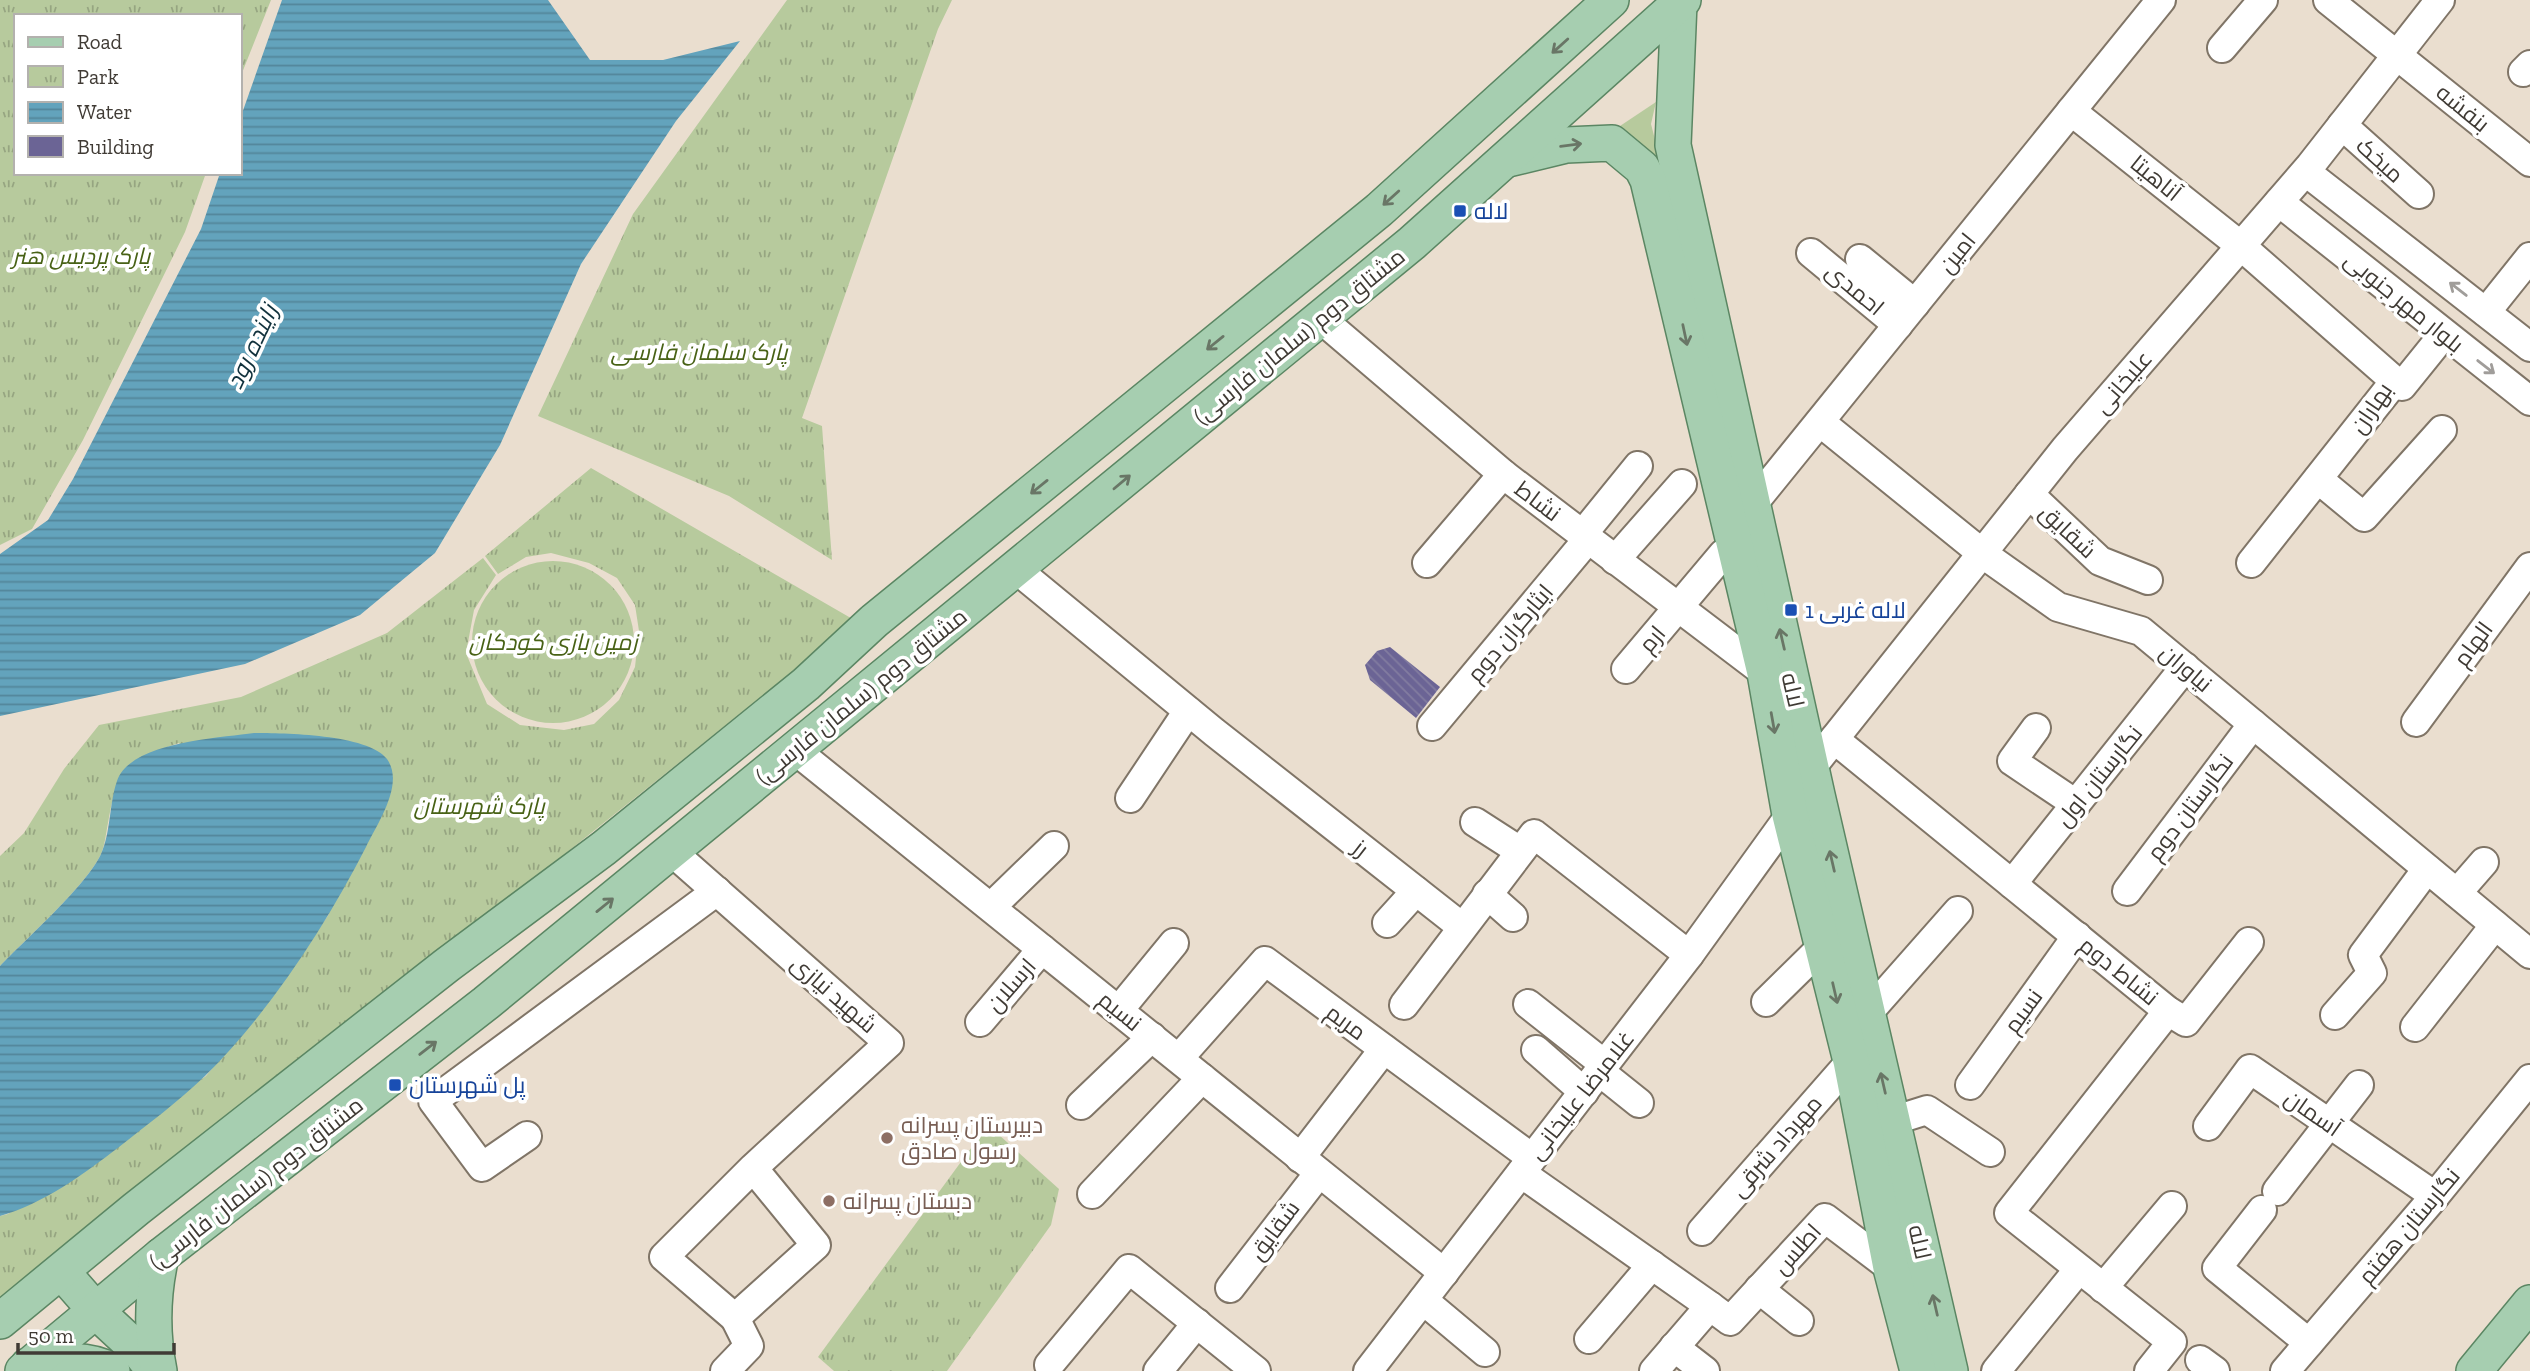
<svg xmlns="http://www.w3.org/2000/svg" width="2530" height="1371" font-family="'Zilla Slab',Cairo,serif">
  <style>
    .grass { fill: #b7ca9d }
    .park { fill: url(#park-tufts) }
    .water { fill: url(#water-rules) }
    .building { fill: url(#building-back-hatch) }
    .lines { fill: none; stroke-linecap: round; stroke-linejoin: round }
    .minor-casing { stroke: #807567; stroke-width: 32 }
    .major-casing { stroke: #5b8663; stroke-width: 38 }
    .minor { stroke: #fff; stroke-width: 28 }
    .major { stroke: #a6ceb0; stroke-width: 35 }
    .oneway { stroke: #697666 }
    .oneway2 { stroke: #a09d9a }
    .transit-dot { fill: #1a4fb4; stroke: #fff; stroke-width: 2.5 }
    .education-dot { fill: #8d6e63; stroke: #fff; stroke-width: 2.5 }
    .labels { text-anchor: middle; stroke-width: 7; stroke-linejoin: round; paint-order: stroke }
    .street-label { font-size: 23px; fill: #403b35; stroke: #fff }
    .transit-label { font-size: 23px; fill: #164399; stroke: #fff; text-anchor: start }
    .park-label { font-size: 23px; font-style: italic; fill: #486216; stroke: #fff }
    .education-label { font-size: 23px; fill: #785e54; stroke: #fff; text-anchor: start }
    .water-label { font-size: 24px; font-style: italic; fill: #11313c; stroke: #fff }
  </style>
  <defs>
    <pattern id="park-tufts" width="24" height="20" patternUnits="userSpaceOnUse" patternTransform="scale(1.75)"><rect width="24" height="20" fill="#b7ca9d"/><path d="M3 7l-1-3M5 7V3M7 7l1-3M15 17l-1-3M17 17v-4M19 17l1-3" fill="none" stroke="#96a581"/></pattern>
    <pattern id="water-rules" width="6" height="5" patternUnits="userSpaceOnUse" patternTransform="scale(1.75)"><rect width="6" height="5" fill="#63a3bc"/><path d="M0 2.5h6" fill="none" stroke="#53869a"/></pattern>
    <pattern id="building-back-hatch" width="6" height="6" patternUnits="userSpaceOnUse" patternTransform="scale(1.75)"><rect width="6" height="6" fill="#6b6495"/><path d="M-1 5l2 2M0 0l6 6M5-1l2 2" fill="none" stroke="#827ca0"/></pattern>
  </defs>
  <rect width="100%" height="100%" fill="#eadecf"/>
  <path class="grass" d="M1656,102l-5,22 35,138 -81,-126z"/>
  <g class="park">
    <path d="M0,0h271l-31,78v-62h-224v157h190l-21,59 -102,208 -51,89 -32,16z"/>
    <path d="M787,0h165l-14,29 -136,389 20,8 10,134 -103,-64 -191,-80 95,-202z"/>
    <path d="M591,468l265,153 -856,685v-90l8,-2 198,-138 81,-101 42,-61 -150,-171c-56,20 -60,20 -71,80 -2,10 -3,22 -7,31 -14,31 -75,85 -101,112v-110l24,-23 40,-64 35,-44 142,-28 146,-64 96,-75 13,17 -22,35 -8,43 21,51 33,21 44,5 30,-6 25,-24 16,-33 4,-36 -4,-26 -18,-27 -28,-15 -38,-10 -25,4 -28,17 -13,-18z"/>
    <circle cx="553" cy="642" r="81"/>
    <path d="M988,1125l71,64 -8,36 -104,146h-113l-16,-14z"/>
  </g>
  <g class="water">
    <path d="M282,0h266l42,60h73l77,-19 -64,80 -95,143 -81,181 -65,108 -75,62 -115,49 -245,52v-162l48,-34 25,-41 128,-250 19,-56h20v-54z"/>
    <path d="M254,733c29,0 114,1 133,26 18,25 -10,65 -21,88 -41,80 -97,166 -161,229 -27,26 -57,48 -86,71 -35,27 -76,57 -119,69v-250c26,-27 87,-81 101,-112 10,-22 8,-50 16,-73 13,-39 102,-43 137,-48z"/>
  </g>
  <path class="building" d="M1390,647l50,40 -24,31 -46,-38 -5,-15 12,-14z"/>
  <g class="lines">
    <g class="minor-casing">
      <g id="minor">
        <path d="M2328,0l202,162"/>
        <path d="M2222,48l41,-48"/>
        <path d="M2523,72l7,-7"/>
        <path d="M2071,111l170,135 154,135 -144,182"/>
        <path d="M2342,125l77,69"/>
        <path d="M2306,172l224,175"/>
        <path d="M2279,202l251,199"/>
        <path d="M1811,253l87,72"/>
        <path d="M1860,259l55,45"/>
        <path d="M2486,312l44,-55"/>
        <path d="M1320,318l183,156 262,199"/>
        <path d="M2395,381l7,5 42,-52"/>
        <path d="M1820,422l163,132 75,53 83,24 389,323"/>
        <path d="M2318,479l46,38 78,-87"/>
        <path d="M2029,494l71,67 48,19"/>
        <path d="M1752,505l409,-505"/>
        <path d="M1582,535l56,-69"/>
        <path d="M1615,560l67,-76"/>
        <path d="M1427,563l76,-89"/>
        <path d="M1016,569l198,163 248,195"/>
        <path d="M1626,669l97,-115"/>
        <path d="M2416,722l114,-155"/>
        <path d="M1432,726l156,-187"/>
        <path d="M2036,728l-24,33 64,43"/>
        <path d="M1834,739l334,272 18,11 63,-80"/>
        <path d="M795,750l649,523"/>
        <path d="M1811,768l254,-319 245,-283 130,-166"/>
        <path d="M1130,798l58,-87"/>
        <path d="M1475,822l45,29"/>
        <path d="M671,851l218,192 -136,125 63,77 -81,73 -71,-61 89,-89"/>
        <path d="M2012,884l173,-217"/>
        <path d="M2127,891l126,-167"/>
        <path d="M2457,893l27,-31"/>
        <path d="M1487,894l26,23"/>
        <path d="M991,907l63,-61"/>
        <path d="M1387,923l29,-32"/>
        <path d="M1766,1002l58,-57"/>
        <path d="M1528,1004l76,60"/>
        <path d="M1404,1005l130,-171 155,121"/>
        <path d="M1119,1010l55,-67"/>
        <path d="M1867,1014l91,-103"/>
        <path d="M2335,1015l37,-42 -9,-18 64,-86"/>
        <path d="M980,1022l62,-73"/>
        <path d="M2415,1027l80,-102"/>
        <path d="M1536,1050l48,42"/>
        <path d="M1179,1058l86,-97 267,197"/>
        <path d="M1599,1071l40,32"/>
        <path d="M1970,1085l107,-149"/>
        <path d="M1081,1105l71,-68"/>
        <path d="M1892,1121l35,-11 63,42"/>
        <path d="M2208,1126l42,-57 185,127"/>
        <path d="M527,1136l-45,31 -49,-66 284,-210"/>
        <path d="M1300,1158l84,-109"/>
        <path d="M1521,1173l189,133"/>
        <path d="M2277,1191l82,-106"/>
        <path d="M1092,1194l110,-116"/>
        <path d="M2262,1210l-45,58 92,75"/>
        <path d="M1702,1231l149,-170"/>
        <path d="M1230,1288l89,-115"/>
        <path d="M2103,1288l69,-82"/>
        <path d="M1759,1289l40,32"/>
        <path d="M1423,1300l62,52"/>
        <path d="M1589,1339l63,-74"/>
        <path d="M1674,1347l31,24"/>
        <path d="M2200,1360l15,11"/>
        <path d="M1049,1365l80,-96 127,102"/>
        <path d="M725,1371l24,-25 -14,-28"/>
        <path d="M1158,1371l39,-48"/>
        <path d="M1368,1371l321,-416 101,-140"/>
        <path d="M1654,1371l56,-65 20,15 95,-103 66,50"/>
        <path d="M1996,1371l83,-102"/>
        <path d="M2149,1371l23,-29 -163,-129 159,-202"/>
        <path d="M2285,1371l150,-175 95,-117"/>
      </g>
    </g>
    <g class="major-casing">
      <g id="major">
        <path d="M1679,3l-6,142 144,650 133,576"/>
        <path d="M1508,159l58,-14 46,-2 30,25 6,12 117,493 25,142 61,246 40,207 27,103"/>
        <path d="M62,1272l35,40 42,39 16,20"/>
        <path d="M0,1321l136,-112 311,-244 157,-117 202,-164 68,-63 505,-411 232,-210"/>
        <path d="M28,1366c29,-4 57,-10 84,5"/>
        <path d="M23,1371l138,-115 325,-253 926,-760 271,-243"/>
        <path d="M159,1371c-8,-40 -7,-76 2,-115"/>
        <path d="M2474,1371l56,-68"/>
      </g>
    </g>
    <use href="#minor" class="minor"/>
    <use href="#major" class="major"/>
  </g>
  <defs><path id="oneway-shaft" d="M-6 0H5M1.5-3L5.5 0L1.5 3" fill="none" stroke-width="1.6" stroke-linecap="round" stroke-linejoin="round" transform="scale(1.75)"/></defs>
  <g class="oneway">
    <use href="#oneway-shaft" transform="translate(1560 46) rotate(138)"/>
    <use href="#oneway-shaft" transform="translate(1571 145) rotate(-7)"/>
    <use href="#oneway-shaft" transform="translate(1391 198) rotate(138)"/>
    <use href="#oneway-shaft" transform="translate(1685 335) rotate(78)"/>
    <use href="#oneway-shaft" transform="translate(1215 343) rotate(141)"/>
    <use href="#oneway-shaft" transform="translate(1122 482) rotate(-40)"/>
    <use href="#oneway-shaft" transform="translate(1039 487) rotate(141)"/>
    <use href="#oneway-shaft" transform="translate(1782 639) rotate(-103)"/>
    <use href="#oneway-shaft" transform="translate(1773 723) rotate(80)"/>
    <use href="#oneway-shaft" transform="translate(1832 861) rotate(-103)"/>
    <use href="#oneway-shaft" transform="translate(605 905) rotate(-39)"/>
    <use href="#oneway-shaft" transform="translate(1835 993) rotate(77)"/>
    <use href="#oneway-shaft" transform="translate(428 1048) rotate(-38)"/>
    <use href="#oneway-shaft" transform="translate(1883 1083) rotate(-103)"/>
    <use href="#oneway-shaft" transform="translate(1935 1305) rotate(-103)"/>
  </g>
  <g class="oneway2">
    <use href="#oneway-shaft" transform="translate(2458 289) rotate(-142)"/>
    <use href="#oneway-shaft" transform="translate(2486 367) rotate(38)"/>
  </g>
  <g class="transit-dot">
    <rect x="1453" y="204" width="14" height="14" rx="3.5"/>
    <rect x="1784" y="603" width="14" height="14" rx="3.5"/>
    <rect x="388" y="1078" width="14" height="14" rx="3.5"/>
  </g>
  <g class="education-dot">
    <circle cx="887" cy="1138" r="7"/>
    <circle cx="829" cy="1201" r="7"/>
  </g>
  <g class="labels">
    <g class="street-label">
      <text transform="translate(2463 108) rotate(39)" y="8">بنفشه</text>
      <text transform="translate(2380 160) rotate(42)" y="8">میخک</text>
      <text transform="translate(2156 178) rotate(39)" y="8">آناهیتا</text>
      <text transform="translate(1957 253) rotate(-51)" y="8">امین</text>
      <text transform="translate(1855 289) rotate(40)" y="8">احمدی</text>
      <text transform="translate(2404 302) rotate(39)" y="8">بلوار مهر جنوبی</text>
      <text transform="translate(1299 336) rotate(-39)" y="8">مشتاق دوم (سلمان فارسی)</text>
      <text transform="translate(2123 382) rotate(-49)" y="8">علیخانی</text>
      <text transform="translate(2371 408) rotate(-56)" y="8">بهاران</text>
      <text transform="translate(1538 501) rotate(37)" y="8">نشاط</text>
      <text transform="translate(2068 531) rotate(43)" y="8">شقایق</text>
      <text transform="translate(1510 633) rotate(-50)" y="8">ایثارگران دوم</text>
      <text transform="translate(1652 639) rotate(-50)" y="8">ارم</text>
      <text transform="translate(2473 644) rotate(-54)" y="8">الهام</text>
      <text transform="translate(2186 668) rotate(40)" y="8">نیاوران</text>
      <text transform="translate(1793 690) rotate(77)" y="8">لاله</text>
      <text transform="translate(861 696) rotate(-39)" y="8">مشتاق دوم (سلمان فارسی)</text>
      <text transform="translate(2099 776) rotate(-51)" y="8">نگارستان اول</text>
      <text transform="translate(2190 807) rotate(-53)" y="8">نگارستان دوم</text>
      <text transform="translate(1361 848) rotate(38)" y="8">رز</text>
      <text transform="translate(2119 971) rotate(39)" y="8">نشاط دوم</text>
      <text transform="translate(1011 985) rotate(-49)" y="8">ارسلان</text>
      <text transform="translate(834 994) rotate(41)" y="8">شهید نیازی</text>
      <text transform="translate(1120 1011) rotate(39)" y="8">نسیم</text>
      <text transform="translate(2023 1011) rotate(-54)" y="8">نسیم</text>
      <text transform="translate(1346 1022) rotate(36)" y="8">مریم</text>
      <text transform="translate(1581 1095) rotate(-52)" y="8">غلامرضا علیخانی</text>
      <text transform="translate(2313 1113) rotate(35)" y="8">آسمان</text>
      <text transform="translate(1776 1146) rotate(-49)" y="8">مهرداد شرقی</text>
      <text transform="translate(256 1183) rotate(-38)" y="8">مشتاق دوم (سلمان فارسی)</text>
      <text transform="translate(2409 1226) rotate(-50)" y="8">نگارستان هفتم</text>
      <text transform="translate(1274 1230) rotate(-53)" y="8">شقایق</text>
      <text transform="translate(1920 1242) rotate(77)" y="8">لاله</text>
      <text transform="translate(1797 1249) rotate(-48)" y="8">اطلس</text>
    </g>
    <g class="transit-label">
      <text x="1474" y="219">لاله</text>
      <text x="1805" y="618">لاله غربی 1</text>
      <text x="409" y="1093">پل شهرستان</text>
    </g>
    <g class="park-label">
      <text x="81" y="264">پارک پردیس هنر</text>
      <text x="699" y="360">پارک سلمان فارسی</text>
      <text x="553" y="650">زمین بازی کودکان</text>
      <text x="479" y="814">پارک شهرستان</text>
    </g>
    <g class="education-label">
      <text x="901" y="1133">دبیرستان پسرانه<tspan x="901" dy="26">رسول صادق</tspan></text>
      <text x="843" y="1209">دبستان پسرانه</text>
    </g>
    <g class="water-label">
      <text transform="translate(252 347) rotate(-65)" y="8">زاینده رود</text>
    </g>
  </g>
  <rect x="14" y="14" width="228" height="161" fill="#ffffff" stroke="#b3b1ae" stroke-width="2"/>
  <rect x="28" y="37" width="35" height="10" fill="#a6ceb0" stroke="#b3b1ae" stroke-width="2"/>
  <text x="77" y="49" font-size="21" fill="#403b35">Road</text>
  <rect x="28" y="66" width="35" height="21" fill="url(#park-tufts)" stroke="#b3b1ae" stroke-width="2"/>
  <text x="77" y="84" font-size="21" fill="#403b35">Park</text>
  <rect x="28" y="102" width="35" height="21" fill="url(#water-rules)" stroke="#b3b1ae" stroke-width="2"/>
  <text x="77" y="119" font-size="21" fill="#403b35">Water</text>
  <rect x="28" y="136" width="35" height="21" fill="#6b6495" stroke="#b3b1ae" stroke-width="2"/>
  <text x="77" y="154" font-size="21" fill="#403b35">Building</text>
  <path d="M18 1343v10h156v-10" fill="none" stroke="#403b35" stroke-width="3.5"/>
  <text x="28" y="1343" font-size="21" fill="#403b35" stroke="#ffffff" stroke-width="5" paint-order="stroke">50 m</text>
</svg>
